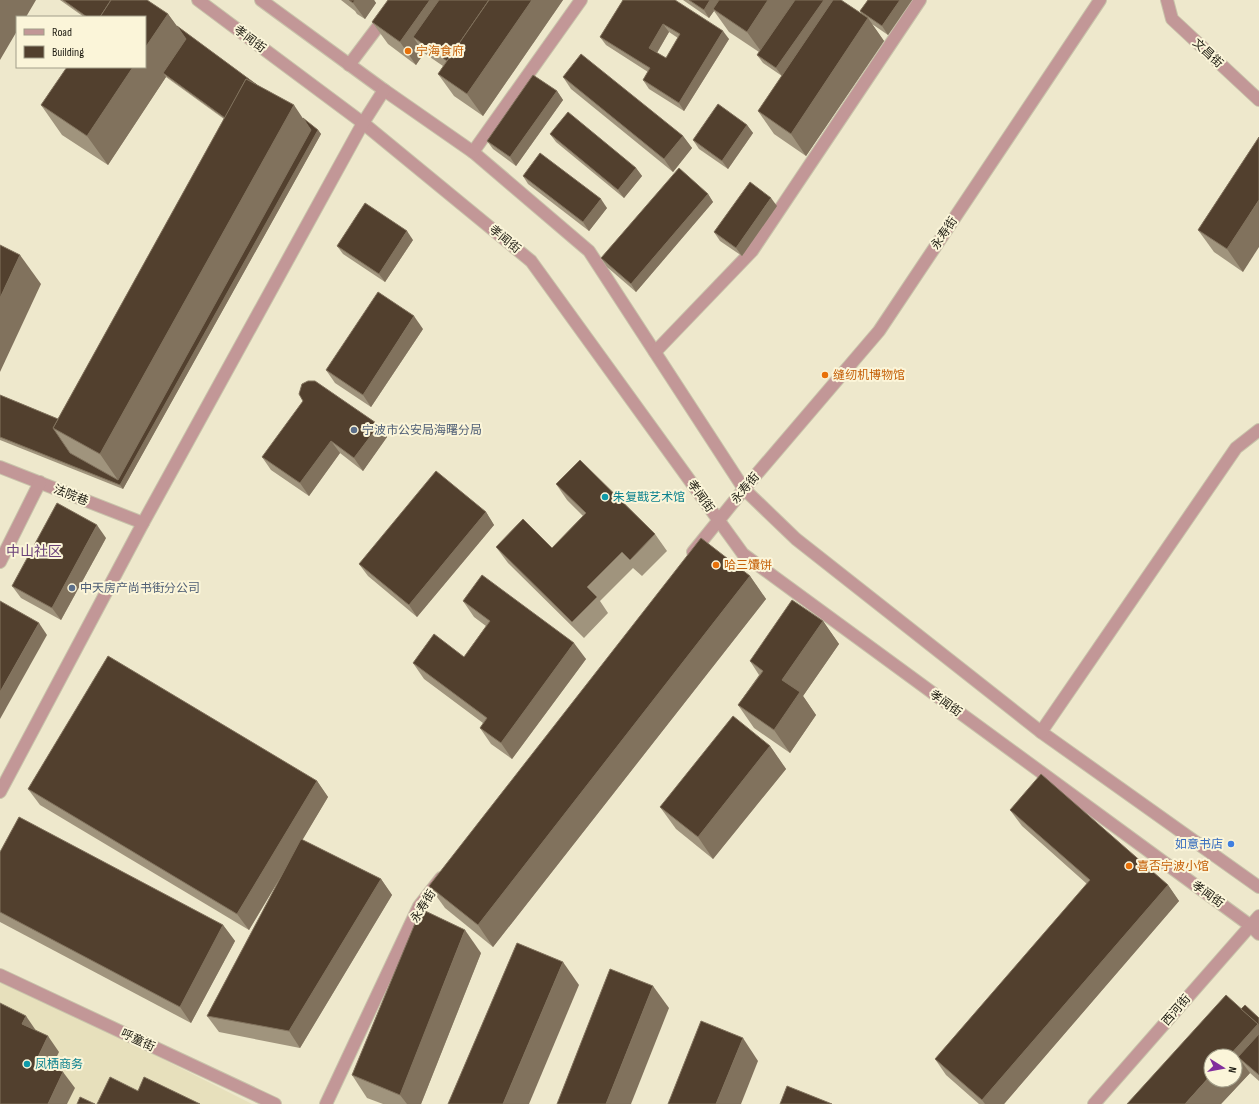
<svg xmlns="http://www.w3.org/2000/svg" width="1259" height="1104" font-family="'Sofia Sans Condensed','Noto Sans SC',sans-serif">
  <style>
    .built { fill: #e7e0bc }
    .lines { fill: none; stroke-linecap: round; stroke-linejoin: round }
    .minor-casing { stroke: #c8c3aa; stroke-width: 14 }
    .minor { stroke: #c29797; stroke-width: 12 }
    .wall { fill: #a0947d; fill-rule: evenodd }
    .shaded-wall { fill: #81725d }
    .building { fill: #52402e; stroke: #81725d; fill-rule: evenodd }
    .food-dot { fill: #e8710a; stroke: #fbf5d9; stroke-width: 1.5 }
    .service-dot { fill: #5c6f8a; stroke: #fbf5d9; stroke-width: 1.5 }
    .culture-dot { fill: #0f9aa8; stroke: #fbf5d9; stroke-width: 1.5 }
    .shop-dot { fill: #3f7fe0; stroke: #fbf5d9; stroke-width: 1.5 }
    .labels { text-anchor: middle; stroke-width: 4; stroke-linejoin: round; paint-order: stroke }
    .street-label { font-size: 12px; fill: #1d1b11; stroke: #fbf5d9 }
    .food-label { font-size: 12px; fill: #c56008; stroke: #fbf5d9; text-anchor: start }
    .service-label { font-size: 12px; fill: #4e5e75; stroke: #fbf5d9; text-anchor: start }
    .culture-label { font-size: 12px; fill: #0d838f; stroke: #fbf5d9; text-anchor: start }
    .shop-label { font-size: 12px; fill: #366cbe; stroke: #fbf5d9; text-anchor: end }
    .quarter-label { font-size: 14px; fill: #6b427a; stroke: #fbf5d9 }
  </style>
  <rect width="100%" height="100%" fill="#eee8cc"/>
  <path class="built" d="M0,977l252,127h-252z"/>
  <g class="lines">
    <g class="minor-casing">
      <g id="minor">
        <path d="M198,0l165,123 168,138 212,293 508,372 8,8"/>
        <path d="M261,0l123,90 89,62 116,99 155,238 52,50 245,193 218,155"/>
        <path d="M1167,0l5,19 87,81"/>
        <path d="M349,65l49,-65"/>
        <path d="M473,152l108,-152"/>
        <path d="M655,352l97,-101 168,-251"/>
        <path d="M0,467l143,56"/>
        <path d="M693,552l51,-63 135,-158 221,-331"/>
        <path d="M0,562l40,-80"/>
        <path d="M1041,732l195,-284 23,-18"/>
        <path d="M0,792l143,-269 220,-400 21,-33"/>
        <path d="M0,975l275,129"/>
        <path d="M326,1104l93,-198 22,-28"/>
        <path d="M1094,1104l165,-188"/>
      </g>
    </g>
    <use href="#minor" class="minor"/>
  </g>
  <g class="wall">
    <path d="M60,0h87l21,14 9,12 141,104 3,4 -198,355 -123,-49v-45l58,24 166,-300 -58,-42 -58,88 -46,-30 -21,-30 104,-88h-61z"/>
    <path d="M341,0h33l2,3 -11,16 -8,-5 -2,-3z"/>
    <path d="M563,0l-80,116 -29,-20 -16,-22 5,-8 -19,-13 -8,12 -28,-21 -16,-22z"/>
    <path d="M623,0l106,39 -45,72 -35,-22 -6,-9 5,-8 -42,-27 -6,-8zM669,32l9,6 -12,20 -9,-5z"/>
    <path d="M683,0h158l21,14 -2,-3 8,-11h44l-24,35 -16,-11 12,17 -78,115 -32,-22 -16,-23 24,-35 -19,-13 -6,-8 2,-3 -30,-20 -15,-21 -5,7z"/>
    <path d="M563,77l120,59 9,12 -19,24 -102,-83z"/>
    <path d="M557,91l6,9 -47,66 -23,-17 -6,-8z"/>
    <path d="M747,125l6,8 -25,36 -29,-20 -6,-9z"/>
    <path d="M550,134l86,34 6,8 -18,22 -68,-56z"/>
    <path d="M1259,137l-16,135 -29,-20 -16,-22z"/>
    <path d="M523,176l84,32 -18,23 -61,-47z"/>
    <path d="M708,194l5,8 -77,90 -29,-25 -6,-9z"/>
    <path d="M777,206l-35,50 -22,-15 -6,-9z"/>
    <path d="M413,240l-28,42 -42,-28 -6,-8z"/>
    <path d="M423,329l-52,78 -36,-24 -9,-13z"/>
    <path d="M379,425l8,12 -24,34 -23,-18 -31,43 -38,-26 -9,-13z"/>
    <path d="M556,484l99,50 12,17 -25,25 -9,-8 -33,33 8,12 -24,25 -76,-75 -12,-16 56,1 31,-32 -16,-16z"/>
    <path d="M486,512l8,13 -77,92 -49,-41 -9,-12z"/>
    <path d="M106,538l-45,82 -40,-22 -9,-12z"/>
    <path d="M750,576l16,23 -273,348 -48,-39 -16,-22z"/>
    <path d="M463,601l123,58 -74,100 -21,-15 -11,-16 3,-5 -59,-44 -11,-16 51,-6 22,-31 -12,-9z"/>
    <path d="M823,621l16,23 -36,52 13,19 -26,38 -36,-25 -16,-23 21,-30 -9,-14z"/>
    <path d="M770,746l16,23 -73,90 -37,-30 -16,-22z"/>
    <path d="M317,781l11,16 -26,43 79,39 11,16 -92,153 -81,-16 -12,-16 78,-146 -36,60 -209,-125 -12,-16z"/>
    <path d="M1010,810l158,75 11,16 -175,203h-25l-33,-29 -11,-16 152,-175 -65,-58z"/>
    <path d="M0,852l223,73 12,16 -44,82 -191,-101z"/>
    <path d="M481,953l-60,151h-38l-16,-6 -15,-23z"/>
    <path d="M1241,1009l18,9v63l-9,-8 -29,31z"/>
  </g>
  <g class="shaded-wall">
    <path d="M0,0h36l-10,17h-9v14l-17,29z"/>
    <path d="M349,0h25l2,3 -11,16 -12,-16z"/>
    <path d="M430,0h32l-49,37 11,16 -8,12 -16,-23z"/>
    <path d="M532,0h31l-80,116 -16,-22z"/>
    <path d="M710,0h12l-9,9 1,2 -5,7 -5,-8z"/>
    <path d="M768,0h30l-35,54 -16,-22z"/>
    <path d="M824,0h9l-51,76 -6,-8z"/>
    <path d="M900,0h12l-24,35 -6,-9z"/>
    <path d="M168,14l21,29 -26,30 3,4 -58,88 -21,-29 46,-69h12v-19z"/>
    <path d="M868,18l16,23 -78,115 -15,-22z"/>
    <path d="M663,24l6,8 -14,24 -6,-8z"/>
    <path d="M723,31l6,8 -45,72 -5,-8z"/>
    <path d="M557,91l6,9 -47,66 -6,-9z"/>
    <path d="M294,105l20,30 4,-5 3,4 -198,355 -3,-4v-2l-20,-29z"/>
    <path d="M747,125l6,8 -25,36 -6,-8z"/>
    <path d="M683,136l9,12 -19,24 -9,-13z"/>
    <path d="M636,168l6,8 -18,22 -6,-8z"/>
    <path d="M708,194l5,8 -77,90 -5,-8z"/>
    <path d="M771,198l6,8 -35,50 -6,-8z"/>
    <path d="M601,199l6,9 -18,23 -6,-9z"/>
    <path d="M1259,200v47l-16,25 -16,-23z"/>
    <path d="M407,231l6,9 -28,42 -6,-8z"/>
    <path d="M20,255l21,29 -41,88v-74z"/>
    <path d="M414,316l9,13 -52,78 -8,-12z"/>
    <path d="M379,425l8,12 -24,34 -9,-13z"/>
    <path d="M331,441l9,12 -31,43 -9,-13z"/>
    <path d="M486,512l8,13 -77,92 -8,-12z"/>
    <path d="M97,525l9,13 -45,82 -9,-12z"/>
    <path d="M750,576l16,23 -273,348 -15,-22z"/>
    <path d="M823,621l16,23 -36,52 13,19 -26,38 -16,-23 8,-50z"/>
    <path d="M39,623l8,12 -47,84v-27z"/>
    <path d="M574,643l12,16 -74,100 -11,-16z"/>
    <path d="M770,746l16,23 -73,90 -15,-22z"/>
    <path d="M317,781l11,16 -79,133 -12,-16z"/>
    <path d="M381,879l11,16 -92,153 -11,-17z"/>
    <path d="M1168,885l11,16 -175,203h-19l-3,-4z"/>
    <path d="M223,925l12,16 -44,82 -11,-16z"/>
    <path d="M465,930l16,23 -60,151h-14l-7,-9z"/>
    <path d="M563,962l16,23 -50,119h-26z"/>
    <path d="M653,986l16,22 -38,96h-25z"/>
    <path d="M26,1016l11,16 -15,-8z"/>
    <path d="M1258,1024l1,2v36l-21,-5 12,16 -29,31h-36l26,-29v5h24v-24h-6z"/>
    <path d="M48,1036l11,16 -11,23 -11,-16z"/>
    <path d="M743,1038l15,23 -17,43h-25z"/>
    <path d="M63,1072l12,16 -8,16h-19z"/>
  </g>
  <g class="building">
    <path d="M63,0h48l-11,17h-13z"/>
    <path d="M111,0h36l21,14 -23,34v-31h-45z"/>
    <path d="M349,0h6l-2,3z"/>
    <path d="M388,0h42l-30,42 -28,-20z"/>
    <path d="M439,0h50l-42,61 -34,-24z"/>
    <path d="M489,0h43l-65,94 -29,-20z"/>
    <path d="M623,0h52l48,31 -44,72 -36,-23 7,-12 -50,-31zM663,24l17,10 -14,24 -17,-10z"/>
    <path d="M689,0h21l-6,10z"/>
    <path d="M719,0h49l-21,32 -34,-23z"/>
    <path d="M795,0h29l-48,68 -19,-13z"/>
    <path d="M833,0h8l27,18 -77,116 -33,-23z"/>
    <path d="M868,0h32l-18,26 -22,-15z"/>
    <path d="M177,26l80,59 -11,-6 -21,39 -62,-45 23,-34z"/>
    <path d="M581,54l102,82 -19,23 -101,-82z"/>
    <path d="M67,67h66l-46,69 -46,-31z"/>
    <path d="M533,75l24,16 -47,66 -23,-16z"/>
    <path d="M246,79l48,26 -194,349 -47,-26z"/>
    <path d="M718,104l29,21 -25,36 -29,-21z"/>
    <path d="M568,112l68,56 -18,22 -68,-56z"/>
    <path d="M303,118l15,12 -198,355 -120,-48v-42l58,24 -5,9 17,25 48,27 193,-350z"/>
    <path d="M1259,137v63l-32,49 -29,-19z"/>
    <path d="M540,153l61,46 -18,23 -60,-46z"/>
    <path d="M679,168l29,26 -77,90 -30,-26z"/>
    <path d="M750,182l21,16 -35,50 -22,-16z"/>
    <path d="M365,203l42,28 -28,43 -42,-28z"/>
    <path d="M0,245l20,10 -20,43z"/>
    <path d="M378,292l36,24 -51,79 -37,-25z"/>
    <path d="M308,381h7l64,44 -25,33 -23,-17 -31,42 -38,-26 41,-56 -4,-7 3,-10z"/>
    <path d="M580,460l75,74 -25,26 -8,-8 -35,35 10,10 -25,25 -76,-75 27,-28 29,29 34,-35 -30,-29z"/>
    <path d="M436,471l50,41 -77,93 -50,-41z"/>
    <path d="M57,503l40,22 -45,83 -40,-22z"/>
    <path d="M701,538l49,38 -272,349 -49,-39z"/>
    <path d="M482,575l92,68 -73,100 -21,-15 7,-10 -74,-55 21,-29 30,23 26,-36 -27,-20z"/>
    <path d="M792,600l31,21 -41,59 18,12 -26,38 -36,-25 25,-34 -13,-10z"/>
    <path d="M0,601l39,22 -39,69z"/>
    <path d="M108,656l209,125 -80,133 -209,-125z"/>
    <path d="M733,716l37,30 -72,91 -38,-30z"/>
    <path d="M1041,774l127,111 -186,215 -47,-41 155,-179 -80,-70z"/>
    <path d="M19,817l204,108 -43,82 -180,-95v-60z"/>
    <path d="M301,839l80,40 -92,152 -82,-15z"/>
    <path d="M421,909l44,21 -65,165 -48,-20z"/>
    <path d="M517,943l46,19 -60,142h-55z"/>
    <path d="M610,969l43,17 -47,118h-49z"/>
    <path d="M1226,995l32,29 -29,32h-18v19l-26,29h-58z"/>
    <path d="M0,1003l26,13 -4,8 26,12 -11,23 26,13 -15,32h-48z"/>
    <path d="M1245,1005l14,13v8l-1,-2 -17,-15z"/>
    <path d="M701,1021l42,17 -27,66h-48z"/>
    <path d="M1259,1034v41l-21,-18z"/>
    <path d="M110,1077l28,14 6,-14 56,27h-103z"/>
    <path d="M787,1086l45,18h-52z"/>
    <path d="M80,1097l15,7h-18z"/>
  </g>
  <g class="food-dot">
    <circle cx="408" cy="51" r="4"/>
    <circle cx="825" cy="375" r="4"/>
    <circle cx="716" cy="565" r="4"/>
    <circle cx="1129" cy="866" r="4"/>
  </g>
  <g class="service-dot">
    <circle cx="354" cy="430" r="4"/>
    <circle cx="72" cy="588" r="4"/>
  </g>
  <g class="culture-dot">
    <circle cx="605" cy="497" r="4"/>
    <circle cx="27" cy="1064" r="4"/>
  </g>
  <circle class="shop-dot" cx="1231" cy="844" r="4"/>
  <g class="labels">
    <g class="street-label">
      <text transform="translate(250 39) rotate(37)" y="4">孝闻街</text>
      <text transform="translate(1208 53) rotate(43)" y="4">文昌街</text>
      <text transform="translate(944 233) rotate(-56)" y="4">永寿街</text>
      <text transform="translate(505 239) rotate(39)" y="4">孝闻街</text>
      <text transform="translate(745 488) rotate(-50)" y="4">永寿街</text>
      <text transform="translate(71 495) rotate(21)" y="4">法院巷</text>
      <text transform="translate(701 496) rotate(54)" y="4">孝闻街</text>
      <text transform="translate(946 703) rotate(36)" y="4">孝闻街</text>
      <text transform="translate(1208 894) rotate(36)" y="4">孝闻街</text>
      <text transform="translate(423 906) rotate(-58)" y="4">永寿街</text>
      <text transform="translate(1176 1010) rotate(-49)" y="4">西河街</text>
      <text transform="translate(138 1040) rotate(25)" y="4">呼童街</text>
    </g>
    <g class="food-label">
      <text x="416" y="55">宁海食府</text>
      <text x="833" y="379">缝纫机博物馆</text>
      <text x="724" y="569">哈三馕饼</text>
      <text x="1137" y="870">喜否宁波小馆</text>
    </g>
    <g class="service-label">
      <text x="362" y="434">宁波市公安局海曙分局</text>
      <text x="80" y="592">中天房产尚书街分公司</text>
    </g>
    <g class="culture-label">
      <text x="613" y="501">朱复戡艺术馆</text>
      <text x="35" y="1068">凤栖商务</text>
    </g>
    <g class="shop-label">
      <text x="1223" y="848">如意书店</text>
    </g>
    <g class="quarter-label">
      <text x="34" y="556">中山社区</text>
    </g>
  </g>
  <rect x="16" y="16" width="130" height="52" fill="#fbf5d9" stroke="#a29e89"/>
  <rect x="24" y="29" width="20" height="6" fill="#c29797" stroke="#a29e89"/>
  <text x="52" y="36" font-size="12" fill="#1d1b11">Road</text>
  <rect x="24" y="46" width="20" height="12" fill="#52402e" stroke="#a29e89"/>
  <text x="52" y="56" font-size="12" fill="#1d1b11">Building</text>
  <g transform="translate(1223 1068) rotate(101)"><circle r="19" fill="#fbf5d9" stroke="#a29e89"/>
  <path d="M0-3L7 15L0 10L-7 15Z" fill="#822e9d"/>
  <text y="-6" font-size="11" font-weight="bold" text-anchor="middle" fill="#1d1b11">N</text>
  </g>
</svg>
